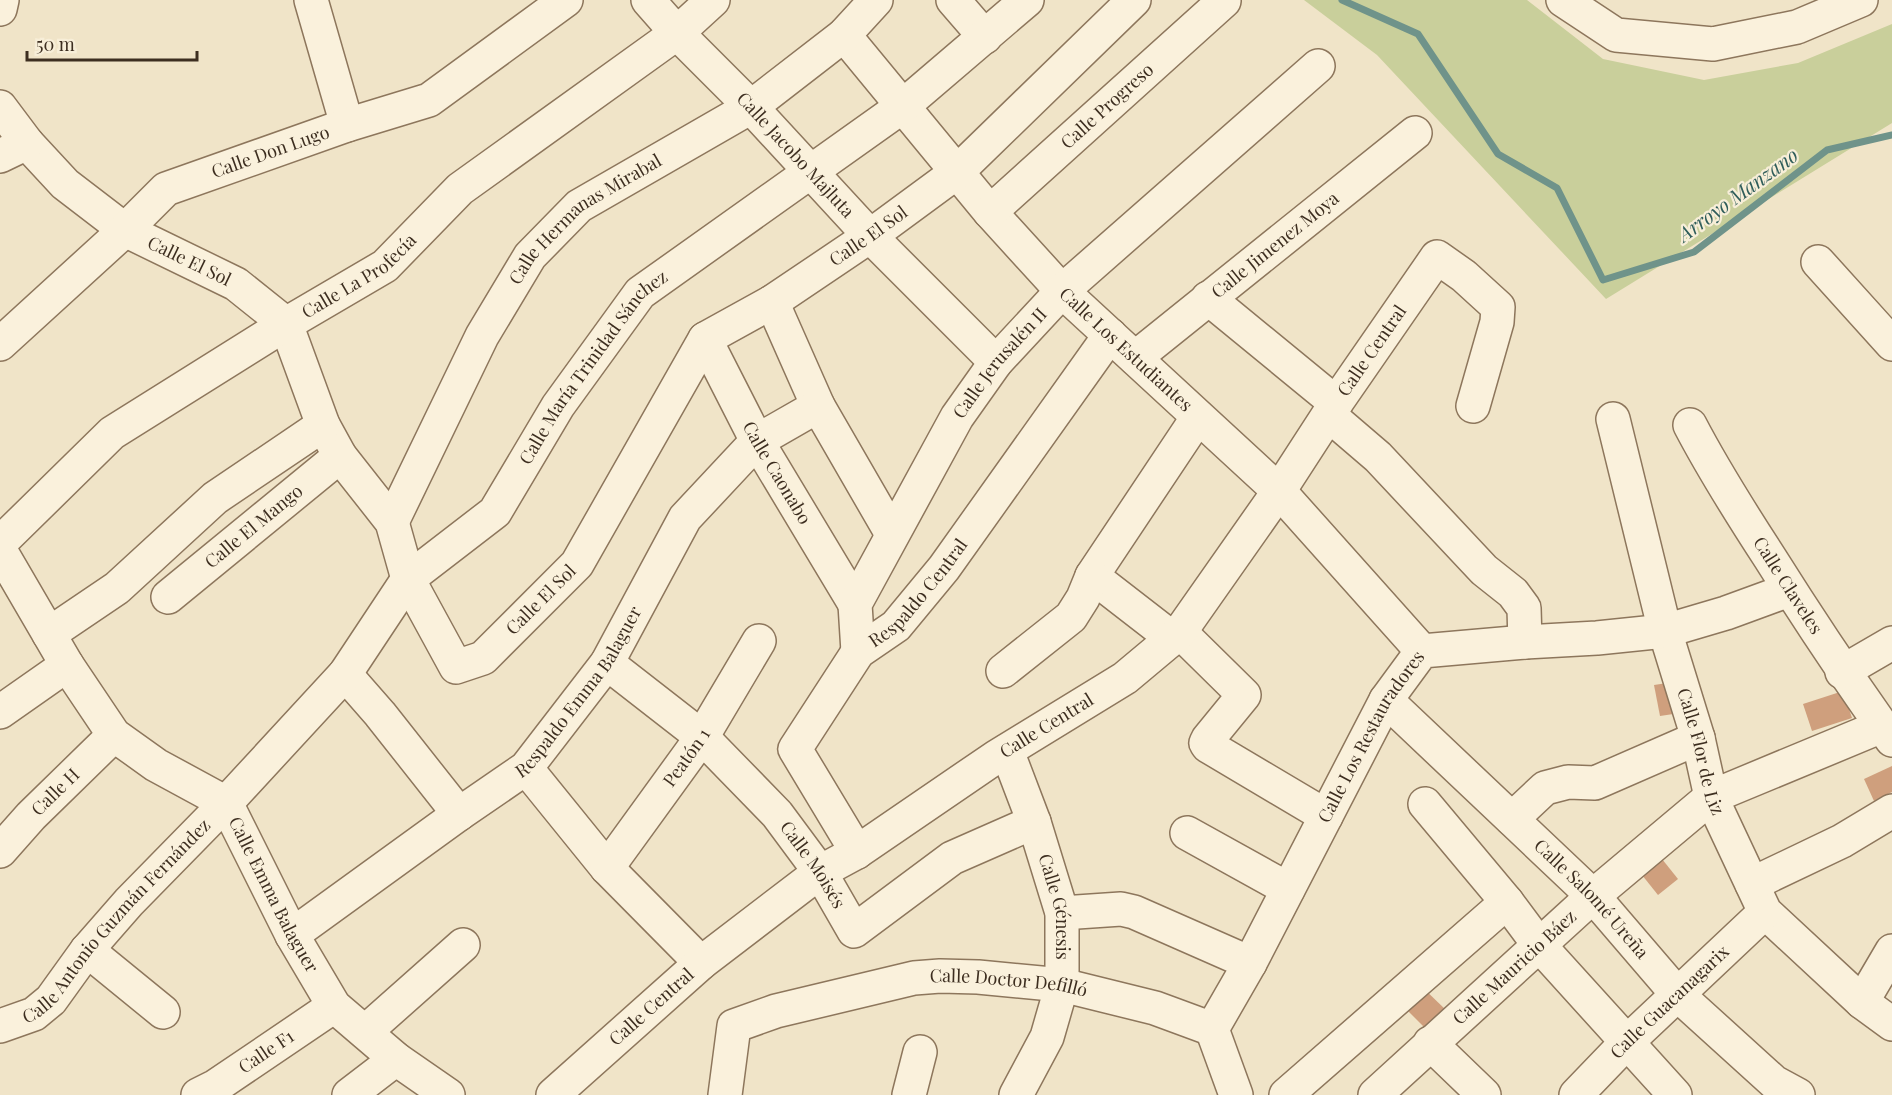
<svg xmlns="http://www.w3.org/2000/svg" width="1892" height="1095" font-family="'Playfair Display',serif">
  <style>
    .green { fill: #c9cf9b }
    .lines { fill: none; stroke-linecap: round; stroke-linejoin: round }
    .stream { stroke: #6f938a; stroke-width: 7 }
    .building { fill: #cf9f7d }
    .minor-casing { stroke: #8d765c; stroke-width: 36 }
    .minor { stroke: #faf1dc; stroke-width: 33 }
    .labels { text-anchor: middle; stroke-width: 4.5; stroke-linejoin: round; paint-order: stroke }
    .street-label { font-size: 18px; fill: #3d2e20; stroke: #f7eed8 }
    .water-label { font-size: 20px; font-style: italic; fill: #2f5d5a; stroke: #f7eed8 }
  </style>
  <rect width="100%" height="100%" fill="#f0e4c8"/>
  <path class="green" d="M1304,0h223l76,59 101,21 94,-17 94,-39v99l-286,176 -229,-244z"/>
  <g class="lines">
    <path class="stream" d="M1342,0l76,34 80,120 59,34 46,92 91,-28 133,-102 65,-15"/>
  </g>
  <g class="building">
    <path d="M1674,682l6,31 -20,3 -6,-31z"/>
    <path d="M1843,691l9,27 -40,13 -9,-27z"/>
    <path d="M1892,766v26l-18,9 -10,-22z"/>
    <path d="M1654,849l24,30 -20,16 -24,-30z"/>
    <path d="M1418,983l30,29 -20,19 -29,-29z"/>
  </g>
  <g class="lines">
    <g class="minor-casing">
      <g id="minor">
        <path d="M311,0l36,125"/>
        <path id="s1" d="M648,0l29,33 74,74 119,129 126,126"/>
        <path d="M953,0l32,37"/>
        <path d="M1563,0l53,35 97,9 84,-17 64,-27"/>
        <path d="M0,9l2,-9"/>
        <path id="s2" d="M844,35l146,177 72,79 217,200 143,160"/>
        <path id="s3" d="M0,107l27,36 38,41 60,46 111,54 50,40 37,101 17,31 52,66 16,57 48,88 27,-9 94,-94 128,-225 67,-37 98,-66 87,-64 177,-172"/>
        <path d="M0,156l27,-13"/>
        <path id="s4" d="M990,212l234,-211"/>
        <path d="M1818,262l74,82"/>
        <path d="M1208,298l128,105"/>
        <path d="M772,302l46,104 74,128"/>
        <path id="s5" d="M705,339l52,102 98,163"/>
        <path id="s6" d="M0,344l125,-114 41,-41 181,-64 82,-25 137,-100"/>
        <path id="s7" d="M1135,358l280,-225"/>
        <path d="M1329,415l49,42 106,113 29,23 11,15 1,34"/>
        <path id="s8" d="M1613,419l52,212 33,107 13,59 54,115 97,90 30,22"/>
        <path id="s9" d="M1690,425c24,46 52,90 80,133 39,62 79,122 122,182"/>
        <path id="s10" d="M392,522l90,-186 48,-80 49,-50 172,-99 93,-72 32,-35"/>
        <path id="s11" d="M0,543l112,-110 174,-109 99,-58 75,-77 217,-156 36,-33"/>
        <path id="s12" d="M0,550l67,115 47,70 42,30 70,38 66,132 42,71 62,53 52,36"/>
        <path id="s13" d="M168,597l172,-141"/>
        <path d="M1180,632l64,63 -36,44 -2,4 2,3 118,70"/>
        <path d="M49,634l68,-46 98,-90 108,-73"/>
        <path d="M1172,638l-80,-62 106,-159"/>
        <path id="s14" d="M858,652l-3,-48 102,-187 39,-55 66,-71 256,-225"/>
        <path id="s15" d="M607,663l95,74 75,77 43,58 34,59 98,-73 82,-36"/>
        <path d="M1003,671l68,-54 12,-19 9,-22"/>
        <path d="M1842,672l50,-29"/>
        <path d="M345,674l35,40 79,100"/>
        <path id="s16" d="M1386,700l207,196 85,99 96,87 24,13"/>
        <path d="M0,712l67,-47"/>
        <path id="s17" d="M1007,751l27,71 28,91v72l-15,52 -31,58"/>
        <path d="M526,768l81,100 94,95"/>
        <path d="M1425,804l82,98 32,43 136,150"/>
        <path d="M1512,819l33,-31 23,-6 27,1 103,-45"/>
        <path d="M1187,833l101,56"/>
        <path id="s18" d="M0,851l31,-35 83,-81"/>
        <path id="s19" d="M857,852l-62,-103 63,-97 38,-26 48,-58 166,-233"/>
        <path id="s20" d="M607,868l95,-131 57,-96"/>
        <path d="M1752,884l90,-43 50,-30"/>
        <path d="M1062,913l59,-4 13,3 116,51"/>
        <path id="s21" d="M292,935l167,-121 67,-46 81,-105 78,-145 72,-77 61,-35"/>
        <path d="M87,950l76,62"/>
        <path d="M1862,1002l30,-51"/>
        <path id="s22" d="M0,1026l34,-12 17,-14 36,-50 42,-48 97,-99 119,-129 63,-95 87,-67 63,-106 82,-113 263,-187 124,-106"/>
        <path id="s23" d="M1212,1029l38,-66 136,-263 36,-49 103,-9 72,-4 68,-7 61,-18 63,-23"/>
        <path d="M1212,1029l24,66"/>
        <path d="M365,1032l98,-87"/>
        <path d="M1430,1043l54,52"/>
        <path id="s24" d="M198,1095l18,-9 118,-80"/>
        <path d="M349,1095l47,-36"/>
        <path id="s25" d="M553,1095l148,-132 119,-91 37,-20 139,-95 129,-79 55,-46 99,-141 57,-88 101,-146 27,19 34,31 -1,15 -24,84"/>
        <path id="s26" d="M725,1095l9,-69 42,-15 138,-33 26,-2 38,1 84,8 93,23 57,21"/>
        <path d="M909,1095l11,-43"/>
        <path d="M1286,1095l221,-193"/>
        <path id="s27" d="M1375,1095l218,-199 118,-99 171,-71"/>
        <path id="s28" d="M1576,1095l50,-52 139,-131"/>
      </g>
    </g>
    <use href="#minor" class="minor"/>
  </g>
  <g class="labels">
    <g class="street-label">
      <text dy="6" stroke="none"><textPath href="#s4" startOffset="158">Calle Progreso</textPath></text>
      <text dy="6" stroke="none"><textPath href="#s6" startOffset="338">Calle Don Lugo</textPath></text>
      <text dy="6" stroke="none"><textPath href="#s1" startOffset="214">Calle Jacobo Majluta</textPath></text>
      <text dy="6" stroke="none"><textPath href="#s10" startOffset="366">Calle Hermanas Mirabal</textPath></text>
      <text dy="6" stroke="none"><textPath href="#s3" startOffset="1364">Calle El Sol</textPath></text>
      <text dy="6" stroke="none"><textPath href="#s7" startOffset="180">Calle Jimenez Moya</textPath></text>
      <text dy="6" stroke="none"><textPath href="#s3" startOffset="248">Calle El Sol</textPath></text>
      <text dy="6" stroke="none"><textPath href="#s11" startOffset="450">Calle La Profecía</textPath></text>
      <text dy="6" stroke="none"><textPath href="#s2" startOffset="423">Calle Los Estudiantes</textPath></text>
      <text dy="6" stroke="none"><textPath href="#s25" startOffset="1122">Calle Central</textPath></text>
      <text dy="6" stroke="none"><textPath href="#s14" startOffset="330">Calle Jerusalén II</textPath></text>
      <text dy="6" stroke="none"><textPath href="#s22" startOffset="897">Calle María Trinidad Sánchez</textPath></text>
      <text dy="6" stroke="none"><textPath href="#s5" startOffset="152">Calle Caonabo</textPath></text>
      <text dy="6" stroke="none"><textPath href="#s13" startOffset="111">Calle El Mango</textPath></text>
      <text dy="6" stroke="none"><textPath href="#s9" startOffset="188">Calle Claveles</textPath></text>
      <text dy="6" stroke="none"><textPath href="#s19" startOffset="321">Respaldo Central</textPath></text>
      <text dy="6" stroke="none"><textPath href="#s3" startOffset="861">Calle El Sol</textPath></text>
      <text dy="6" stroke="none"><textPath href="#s21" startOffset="380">Respaldo Emma Balaguer</textPath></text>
      <text dy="6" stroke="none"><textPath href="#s25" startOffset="618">Calle Central</textPath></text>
      <text dy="6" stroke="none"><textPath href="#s23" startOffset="333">Calle Los Restauradores</textPath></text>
      <text dy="6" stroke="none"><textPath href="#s8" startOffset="344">Calle Flor de Liz</textPath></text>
      <text dy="6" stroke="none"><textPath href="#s20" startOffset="136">Peatón 1</textPath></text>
      <text dy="6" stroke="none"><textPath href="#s18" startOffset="81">Calle H</textPath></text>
      <text dy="6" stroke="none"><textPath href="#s15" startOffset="290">Calle Moisés</textPath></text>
      <text dy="6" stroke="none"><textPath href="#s12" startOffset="452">Calle Emma Balaguer</textPath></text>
      <text dy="6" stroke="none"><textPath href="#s16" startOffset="286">Calle Salomé Ureña</textPath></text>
      <text dy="6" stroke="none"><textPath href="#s17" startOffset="164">Calle Génesis</textPath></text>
      <text dy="6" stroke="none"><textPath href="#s22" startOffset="160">Calle Antonio Guzmán Fernández</textPath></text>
      <text dy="6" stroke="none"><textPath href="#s27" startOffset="189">Calle Mauricio Báez</textPath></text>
      <text dy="6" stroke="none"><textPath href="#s26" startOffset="351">Calle Doctor Defilló</textPath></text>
      <text dy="6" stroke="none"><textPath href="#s28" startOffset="132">Calle Guacanagarix</textPath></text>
      <text dy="6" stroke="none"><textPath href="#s25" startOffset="132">Calle Central</textPath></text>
      <text dy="6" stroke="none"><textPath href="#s24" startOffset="81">Calle F1</textPath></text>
    </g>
    <g class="water-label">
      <text transform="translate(1738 195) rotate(-36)" y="7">Arroyo Manzano</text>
    </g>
  </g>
  <path d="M27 51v9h170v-9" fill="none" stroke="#3d2e20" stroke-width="3"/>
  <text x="36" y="51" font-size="18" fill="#3d2e20" stroke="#f7eed8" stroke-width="4.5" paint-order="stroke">50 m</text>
</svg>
